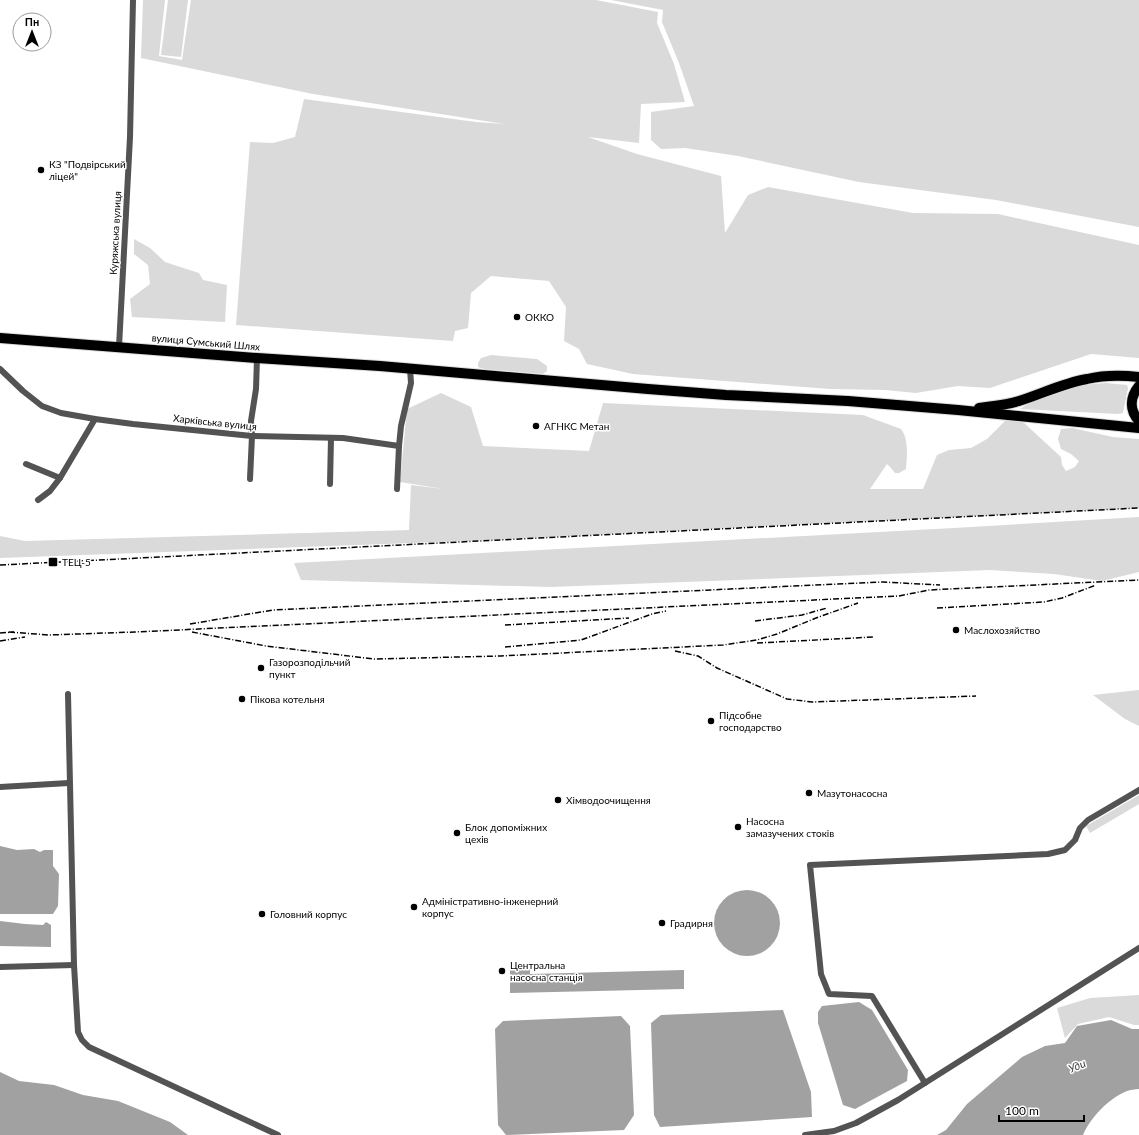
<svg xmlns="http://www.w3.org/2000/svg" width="1139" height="1135" font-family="Lato,sans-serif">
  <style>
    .green { fill: #dadada }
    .water { fill: #a1a1a1 }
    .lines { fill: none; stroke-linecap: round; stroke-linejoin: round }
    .primary-casing { stroke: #dbdbdb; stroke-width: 12 }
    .minor { stroke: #535353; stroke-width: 6 }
    .primary { stroke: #000; stroke-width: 10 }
    .rail { stroke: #000; stroke-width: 1.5; stroke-dasharray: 6 2 1 2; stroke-linecap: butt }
    .poi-dot { fill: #000; stroke: #fff; stroke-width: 1.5 }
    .labels { text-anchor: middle; stroke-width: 3; stroke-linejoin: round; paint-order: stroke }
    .poi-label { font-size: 10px; fill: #000; stroke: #fff; text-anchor: start }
    .street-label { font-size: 10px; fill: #000; stroke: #fff }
    .water-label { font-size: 11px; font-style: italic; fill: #424242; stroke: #fff }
  </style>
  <rect width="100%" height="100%" fill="#fff"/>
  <g class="green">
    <path d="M143,0h22l-6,56 23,4 9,-60h405l62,12 -1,11 17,41 11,38 -44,2 -2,39 -51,-6 49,17 84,22 4,57 23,-38 20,-8 145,26 85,1 141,31v113l-48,-4 -101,34 -32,-2 -42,7 -31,-3 -55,-1 -197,-15 -46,-10 -8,-15 -15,-8 2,-34 -17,-26 -58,-5 -20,17 -3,35 -13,3 -2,10 -217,-16 14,-183 23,1 22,-6 9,-38 172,23 28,2 -191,-30 -172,-36z"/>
    <path d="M168,0h20l-7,57 -20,-2z"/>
    <path d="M611,0h528v227l-143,-27 -137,-18 -121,-26 -53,-8 -24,1 -10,-9v-28l43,-6 -15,-43 -17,-41 1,-12z"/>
    <path d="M134,239l16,9 15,14 34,11 4,7 24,5 -2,37 -93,-5 -2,-18 20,-15 -2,-19 -14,-11z"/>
    <path d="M491,355l46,4 10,7v5l-4,3 -59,-5 -6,-2v-4l3,-5z"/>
    <path d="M1106,383l21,2 1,3 -5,25 -5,1 -98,-5 8,-5 42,-18z"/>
    <path d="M441,393l30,14 12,39 106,5 14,-48 260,12 38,14c8,10 6,28 5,40l-7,4h-4l-5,-6 -3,-3 -17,25h53l14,-34 12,-5 22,-2 16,-9 19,-19 17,2 38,35 1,8 4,6 9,-4 4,-6 -8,-7 -10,-5 -3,-10 3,-10 11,-1 41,9 26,2v69l-670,33 -469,17v-22l25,5 384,-11 2,-45 33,4 -44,-7 7,-73z"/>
    <path d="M1139,517v55l-37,9 -48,-7 -64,-4 -279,11 -161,6 -249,-7 -7,-17 660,-35z"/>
    <path d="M1139,690v36l-14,-7 -32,-24z"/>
    <path d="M1139,795v9l-49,29 -4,-7z"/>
    <path d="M1139,995v30h-5l-25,-8 -31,7 -13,14 -8,-30 33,-10z"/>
  </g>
  <g class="water">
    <path d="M0,846l17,4 17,-1 6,3 4,-2h9v16l6,8 -1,32 -5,8h-53z"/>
    <circle cx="747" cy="923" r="33"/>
    <path d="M0,921l25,3 18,1 3,-3 5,3v22l-51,-1z"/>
    <path d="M510,969h20v5l154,-4v19l-174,4z"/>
    <path d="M859,1002l13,8 36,60 -1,11 -52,28 -12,-4 -25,-82v-11l4,-6z"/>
    <path d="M783,1010l28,82 1,25 -152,10 -6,-12 -3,-92 10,-8z"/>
    <path d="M621,1016l9,10 4,89 -10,15 -118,5 -8,-10 -3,-96 8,-8z"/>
    <path d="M1111,1020l21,9h7v60c-4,0 -9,1 -12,2 -18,7 -37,27 -44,44h-146l9,-5 21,-26 55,-47 23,-11 20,-3 12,-17z"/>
    <path d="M0,1072l19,9 35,4 29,10 35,6 52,21 18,13h-188z"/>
  </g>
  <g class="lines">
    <g class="primary-casing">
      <g id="primary">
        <path d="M0,338l257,20 123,8 268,23 78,6 122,6 110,9 181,18"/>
        <path d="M1139,386c-9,11 -10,24 0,35"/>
        <path d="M979,408c14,-2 27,-3 40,-7 23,-7 44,-18 68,-22 17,-4 35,-4 52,-2"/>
      </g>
    </g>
    <g class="minor">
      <path d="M119,347l11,-210 3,-137"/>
      <path d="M0,369l23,22 19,15 19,7 34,6 38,5 119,12 91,2 56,8 -2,43"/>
      <path d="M399,446l2,-20 10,-43 -1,-14"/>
      <path d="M26,464l34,14 -10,13 -12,9"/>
      <path d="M60,478l35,-59"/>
      <path d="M250,479l2,-43 -1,-15 5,-32 1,-31"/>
      <path d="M330,484l1,-46"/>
      <path d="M68,694l6,271 4,67 4,8 7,7 189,88"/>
      <path d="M0,787l69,-4"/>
      <path d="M0,967l74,-2"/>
      <path d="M925,1083l-53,-87 -43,-2 -8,-20 -11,-109 238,-11 17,-4 10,-10 5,-12 8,-8 51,-30"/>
      <path d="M805,1135l29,-4 22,-8 42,-23 241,-152"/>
    </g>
    <use href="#primary" class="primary"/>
    <g class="rail">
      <path d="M0,565l1139,-57"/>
      <path d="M937,608l107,-6 18,-4 34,-13"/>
      <path d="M755,621l47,-6 25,-7"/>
      <path d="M190,624l83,-14 610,-28 57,3"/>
      <path d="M505,625l124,-7"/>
      <path d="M9,632l40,3 86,-3 764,-36 30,-6 210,-10"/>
      <path d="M192,632l74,14 108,13 127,-3 222,-11 34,-5 20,-6 39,-16 42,-15"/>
      <path d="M0,633l14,-1"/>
      <path d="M0,641l25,-4"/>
      <path d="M757,643l117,-6"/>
      <path d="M505,647l76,-7 71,-26 14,-3"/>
      <path d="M675,651l23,5 19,12 70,31 25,3 164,-6"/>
    </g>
  </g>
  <g class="poi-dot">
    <circle cx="41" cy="170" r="4"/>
    <circle cx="517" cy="317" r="4"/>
    <circle cx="536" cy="426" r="4"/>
    <rect x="48" y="557" width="10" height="10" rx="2"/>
    <circle cx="956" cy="630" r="4"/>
    <circle cx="261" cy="668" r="4"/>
    <circle cx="242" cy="699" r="4"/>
    <circle cx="711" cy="721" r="4"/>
    <circle cx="809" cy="793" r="4"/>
    <circle cx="558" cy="800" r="4"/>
    <circle cx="738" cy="827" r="4"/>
    <circle cx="457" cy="833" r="4"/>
    <circle cx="414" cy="907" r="4"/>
    <circle cx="262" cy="914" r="4"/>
    <circle cx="662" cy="923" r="4"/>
    <circle cx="502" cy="971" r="4"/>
  </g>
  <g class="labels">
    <g class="poi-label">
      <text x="49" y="168">КЗ "Подвірський<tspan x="49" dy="12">ліцей"</tspan></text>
      <text x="525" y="321">ОККО</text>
      <text x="544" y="430">АГНКС Метан</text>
      <text x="62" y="566">ТЕЦ-5</text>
      <text x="964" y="634">Маслохозяйство</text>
      <text x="269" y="666">Газорозподільчий<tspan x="269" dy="12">пункт</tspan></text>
      <text x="250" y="703">Пікова котельня</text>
      <text x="719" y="719">Підсобне<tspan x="719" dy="12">господарство</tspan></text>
      <text x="817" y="797">Мазутонасосна</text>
      <text x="566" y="804">Хімводоочищення</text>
      <text x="746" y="825">Насосна<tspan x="746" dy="12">замазучених стоків</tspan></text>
      <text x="465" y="831">Блок допоміжних<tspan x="465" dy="12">цехів</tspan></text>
      <text x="422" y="905">Адміністративно-інженерний<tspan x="422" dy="12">корпус</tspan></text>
      <text x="270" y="918">Головний корпус</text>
      <text x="670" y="927">Градирня</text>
      <text x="510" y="969">Центральна<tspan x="510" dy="12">насосна станція</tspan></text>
    </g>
    <g class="street-label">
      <text transform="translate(115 233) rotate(-87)" y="4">Куряжська вулиця</text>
      <text transform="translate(206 342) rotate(5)" y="4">вулиця Сумський Шлях</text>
      <text transform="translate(215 422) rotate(6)" y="4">Харківська вулиця</text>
    </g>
    <g class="water-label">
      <text transform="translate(1077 1066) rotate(-22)" y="4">Уди</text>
    </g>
  </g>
  <g transform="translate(32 32)"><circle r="19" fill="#ffffff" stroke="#999999"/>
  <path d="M0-3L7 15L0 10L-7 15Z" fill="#000000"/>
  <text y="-6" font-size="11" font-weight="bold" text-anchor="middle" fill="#000000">Пн</text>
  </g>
  <path d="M999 1115v6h85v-6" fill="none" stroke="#000000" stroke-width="2"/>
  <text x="1005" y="1115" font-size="12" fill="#000000" stroke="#ffffff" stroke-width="3" paint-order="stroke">100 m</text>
</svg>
